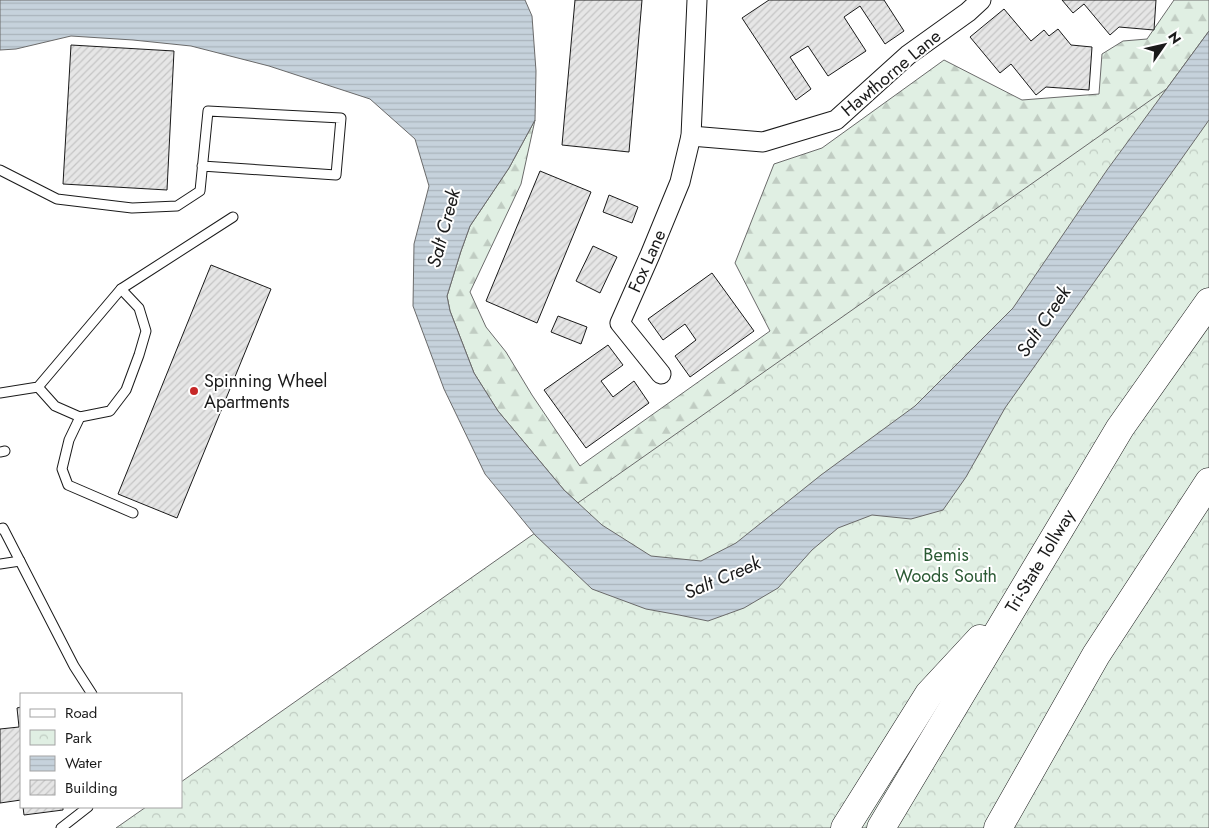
<svg xmlns="http://www.w3.org/2000/svg" width="1209" height="828" font-family="Jost,sans-serif">
  <style>
    .forest { fill: url(#forest-firs); stroke: #6a6a6a }
    .park { fill: url(#park-crowns); stroke: #6a6a6a }
    .water { fill: url(#water-rules); stroke: #6a6a6a }
    .building { fill: url(#building-hatch); stroke: #1a1a1a }
    .lines { fill: none; stroke-linecap: round; stroke-linejoin: round }
    .lane-casing { stroke: #1a1a1a; stroke-width: 11 }
    .street-casing { stroke: #1a1a1a; stroke-width: 21 }
    .highway-casing { stroke: #1a1a1a; stroke-width: 29 }
    .lane { stroke: #fff; stroke-width: 9 }
    .street { stroke: #fff; stroke-width: 19 }
    .highway { stroke: #fff; stroke-width: 28 }
    .poi-dot { fill: #c62828; stroke: #fff; stroke-width: 2 }
    .labels { text-anchor: middle; stroke-width: 4; stroke-linejoin: round; paint-order: stroke }
    .street-label { font-size: 18px; fill: #1a1a1a; stroke: #fff }
    .poi-label { font-size: 18px; fill: #1a1a1a; stroke: #fff; text-anchor: start }
    .park-label { font-size: 18px; fill: #2b5a34; stroke: #fff }
    .water-label { font-size: 19px; font-style: italic; fill: #1a1a1a; stroke: #fff }
  </style>
  <defs>
    <pattern id="forest-firs" width="22" height="20" patternUnits="userSpaceOnUse" patternTransform="scale(1.25)"><rect width="22" height="20" fill="#e0efe3"/><path d="M5 1l3.5 6h-7zM16 11l3.5 6h-7z" fill="#c0ccc2"/></pattern>
    <pattern id="park-crowns" width="20" height="18" patternUnits="userSpaceOnUse" patternTransform="scale(1.25)"><rect width="20" height="18" fill="#e0efe3"/><path d="M2 6a3 3 0 1 1 6 0M12 15a3 3 0 1 1 6 0" fill="none" stroke="#c0ccc2"/></pattern>
    <pattern id="water-rules" width="6" height="5" patternUnits="userSpaceOnUse" patternTransform="scale(1.25)"><rect width="6" height="5" fill="#c6d2dc"/><path d="M0 2.5h6" fill="none" stroke="#aab4bc"/></pattern>
    <pattern id="building-hatch" width="6" height="6" patternUnits="userSpaceOnUse" patternTransform="scale(1.25)"><rect width="6" height="6" fill="#e6e6e6"/><path d="M-1 1l2-2M0 6l6-6M5 7l2-2" fill="none" stroke="#c5c5c5"/></pattern>
  </defs>
  <rect width="100%" height="100%" fill="#fff"/>
  <path class="forest" d="M1174,0h35v31l-102,139 -505,355 -38,-35 -66,-79 -24,-38 -24,-62 -3,-15 14,-45 9,-25 39,-58 26,-48 -14,64 -51,108 16,35 20,25 26,43 48,71 190,-135 -35,-68 39,-99 48,-16 122,-88 78,40 77,-6 3,-40 21,-13 24,-2z"/>
  <path class="park" d="M1209,59v769h-1093l30,-21h35v-25z"/>
  <path class="water" d="M0,0h525l7,16 4,55 -1,49 -26,48 -39,58 -9,25 -14,45 3,15 24,62 24,38 66,79 38,35 49,31 50,5 35,-18 85,-68 94,-69 98,-98 94,-138 102,-139v89l-204,288 -39,69 -23,33 -32,9 -39,-4 -34,13 -26,22 -34,38 -34,20 -36,13 -29,-6 -33,-6 -54,-20 -57,-54 -50,-61 -41,-85 -31,-83 1,-62 15,-58 -14,-47 -45,-40 -101,-33 -78,-20 -58,-6 -62,-4 -55,13 -16,1z"/>
  <g class="building">
    <path d="M575,0h67l-13,152 -67,-7z"/>
    <path d="M769,0h115l20,31 -19,13 -25,-38 -16,11 22,34 -38,25 -20,-30 -18,11 21,32 -15,11 -54,-82z"/>
    <path d="M1062,0h94l-2,30 -35,-3 -9,8 -26,-31 -11,9z"/>
    <path d="M1004,9l27,32 13,-11 5,6 9,-7 13,16 21,2 -3,43 -43,-3 -10,8 -25,-31 -11,9 -30,-36z"/>
    <path d="M71,45l103,6 -7,139 -104,-6z"/>
    <path d="M540,171l51,21 -54,131 -51,-22z"/>
    <path d="M609,195l29,12 -6,16 -29,-11z"/>
    <path d="M593,246l24,11 -17,36 -24,-12z"/>
    <path d="M211,265l60,24 -94,229 -59,-24z"/>
    <path d="M712,273l42,58 -64,46 -15,-21 21,-16 -11,-16 -22,16 -15,-21z"/>
    <path d="M558,316l29,11 -6,17 -30,-12z"/>
    <path d="M608,345l15,20 -22,16 12,16 21,-16 15,22 -63,45 -42,-58z"/>
    <path d="M21,707v93l-21,3v-74l19,-2 -2,-19z"/>
    <path d="M23,807h40v3l-39,5z"/>
  </g>
  <g class="lines">
    <g class="lane-casing">
      <g id="lane">
        <path d="M0,170l57,29 75,9 45,-2 23,-15 8,-80 133,7 -5,57 -134,-9"/>
        <path d="M38,387l17,19 25,11 30,-6 16,-21 13,-35 7,-24 -7,-23 -18,-19"/>
        <path d="M0,393l38,-6 83,-98 112,-72"/>
        <path d="M80,417l-11,23 -7,29 6,16 65,28"/>
        <path d="M0,452l5,-1"/>
        <path d="M0,529l3,-1 71,138 18,28"/>
        <path d="M0,564l20,-3"/>
        <path d="M61,828l27,-21"/>
      </g>
    </g>
    <g class="street-casing">
      <g id="street">
        <path d="M691,136l72,6 73,-22 72,-65 60,-43 13,-12"/>
        <path d="M661,374l-41,-51 30,-68 30,-73 11,-46 6,-136"/>
      </g>
    </g>
    <g class="highway-casing">
      <g id="highway">
        <path d="M845,828l84,-134 51,-55"/>
        <path d="M881,828l239,-400 89,-126"/>
        <path d="M998,828l98,-173 113,-173"/>
      </g>
    </g>
    <use href="#lane" class="lane"/>
    <use href="#street" class="street"/>
    <use href="#highway" class="highway"/>
  </g>
  <circle class="poi-dot" cx="194" cy="391" r="5"/>
  <g class="labels">
    <g class="street-label">
      <text transform="translate(891 73) rotate(-40)" y="6">Hawthorne Lane</text>
      <text transform="translate(647 261) rotate(-66)" y="6">Fox Lane</text>
      <text transform="translate(1040 561) rotate(-59)" y="6">Tri-State Tollway</text>
    </g>
    <g class="poi-label">
      <text x="204" y="387">Spinning Wheel<tspan x="204" dy="21">Apartments</tspan></text>
    </g>
    <g class="park-label">
      <text x="946" y="561">Bemis<tspan x="946" dy="21">Woods South</tspan></text>
    </g>
    <g class="water-label">
      <text transform="translate(443 228) rotate(-75)" y="7">Salt Creek</text>
      <text transform="translate(1043 321) rotate(-56)" y="7">Salt Creek</text>
      <text transform="translate(722 577) rotate(-23)" y="7">Salt Creek</text>
    </g>
  </g>
  <rect x="20" y="693" width="162" height="115" fill="#ffffff" stroke="#a3a3a3"/>
  <rect x="30" y="709" width="25" height="8" fill="#ffffff" stroke="#a3a3a3"/>
  <text x="65" y="718" font-size="15" fill="#1a1a1a">Road</text>
  <rect x="30" y="730" width="25" height="15" fill="url(#park-crowns)" stroke="#a3a3a3"/>
  <text x="65" y="743" font-size="15" fill="#1a1a1a">Park</text>
  <rect x="30" y="756" width="25" height="15" fill="url(#water-rules)" stroke="#a3a3a3"/>
  <text x="65" y="768" font-size="15" fill="#1a1a1a">Water</text>
  <rect x="30" y="780" width="25" height="15" fill="url(#building-hatch)" stroke="#a3a3a3"/>
  <text x="65" y="793" font-size="15" fill="#1a1a1a">Building</text>
  <g transform="translate(1164 45) rotate(56)" stroke="#ffffff" stroke-width="4" paint-order="stroke">
  <path d="M0-4L9 19L0 12L-9 19Z" fill="#1a1a1a"/>
  <text y="-8" font-size="14" font-weight="bold" text-anchor="middle" fill="#1a1a1a">N</text>
  </g>
</svg>
